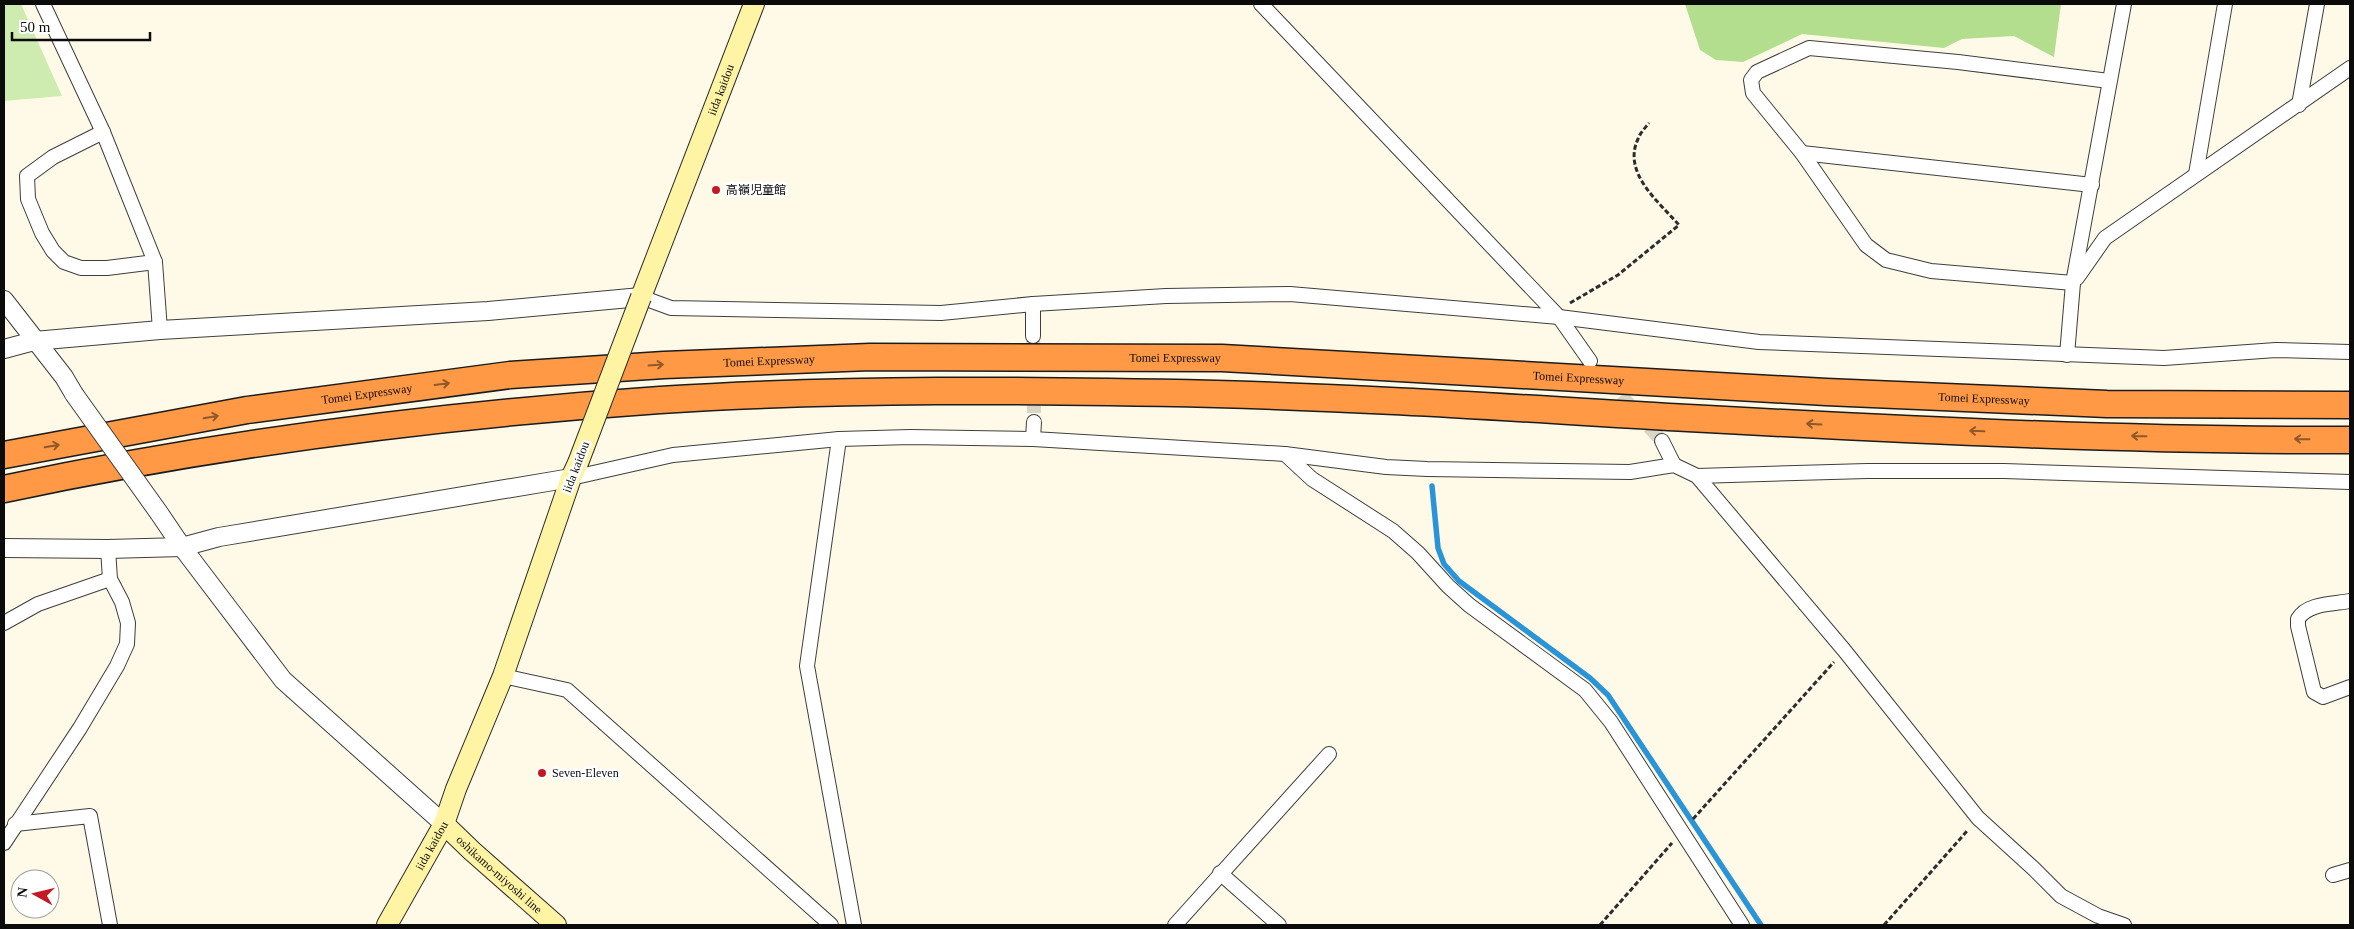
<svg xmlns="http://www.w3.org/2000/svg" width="2354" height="929" font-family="'Times New Roman','Noto Sans JP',serif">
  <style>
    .green { fill: #cfecb0 }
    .forest { fill: #b2de8e }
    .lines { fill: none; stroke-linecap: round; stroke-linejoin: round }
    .stream { stroke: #2a94d8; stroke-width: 5.5 }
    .minor-tunnel { stroke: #dad6c7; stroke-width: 14; stroke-dasharray: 14 7; stroke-linecap: butt }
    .minor-casing { stroke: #3e3e3e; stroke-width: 16 }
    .tertiary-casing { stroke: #3e3e3e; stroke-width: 20 }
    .secondary-casing { stroke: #2d2d2d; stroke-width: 22 }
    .motorway-casing { stroke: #1c1c1c; stroke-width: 29 }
    .path { stroke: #2d2d2d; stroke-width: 3; stroke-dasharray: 5 2.5; stroke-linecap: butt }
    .minor { stroke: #fff; stroke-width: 14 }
    .tertiary { stroke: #fff; stroke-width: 18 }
    .secondary { stroke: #fff4a3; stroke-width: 20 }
    .motorway { stroke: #ff9946; stroke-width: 26 }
    .tertiary-bridge-casing { stroke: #3e3e3e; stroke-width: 20; stroke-linecap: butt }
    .secondary-bridge-casing { stroke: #2d2d2d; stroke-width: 22; stroke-linecap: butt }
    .tertiary-bridge { stroke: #fff; stroke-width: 18 }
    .secondary-bridge { stroke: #fff4a3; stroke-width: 20 }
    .oneway { stroke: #91592b }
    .poi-dot { fill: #c41923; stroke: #fff; stroke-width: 2 }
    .labels { text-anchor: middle; stroke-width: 5; stroke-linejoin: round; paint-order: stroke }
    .street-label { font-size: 12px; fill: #0b0b0b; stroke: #fff }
    .poi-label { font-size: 12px; fill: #0b0b0b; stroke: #fff; text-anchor: start }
  </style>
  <rect width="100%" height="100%" fill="#fffae8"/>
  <path class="green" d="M4,4h17l41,92 -58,5z"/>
  <path class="forest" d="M1685,4h376l-7,53 -40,-21 -52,3 -18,9 -142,-14 -59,28 -27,-2 -16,-10z"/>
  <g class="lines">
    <path class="stream" d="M1432,486l6,62 6,16 15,17 131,97 18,17 153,230"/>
    <g class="minor-tunnel">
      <path d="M1033,336l1,86"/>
      <path d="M1607,380l55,61"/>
    </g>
    <g class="minor-casing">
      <g id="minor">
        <path d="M43,4l60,128 52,130 5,68"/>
        <path d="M1261,4l298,313 31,44"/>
        <path d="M2299,105l18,-101"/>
        <path d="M103,132l-50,25 -26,19 1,23 14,34 11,18 11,11 17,6h26l48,-6"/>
        <path d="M1802,153l290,32"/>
        <path d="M2196,174l29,-170"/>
        <path d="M2077,278l28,-40 245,-170"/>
        <path d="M2073,283l-142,-12 -45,-11 -20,-15 -64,-92 -49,-60 -2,-13 6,-8 52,-24 149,14 151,19"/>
        <path d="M641,297l30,11 270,5 92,-9 133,-8 124,-2 269,23 200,25 405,16 112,-8 74,2"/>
        <path d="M1033,336v-32"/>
        <path d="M2067,355l6,-72 51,-279"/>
        <path d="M839,439l-32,227 47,259"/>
        <path d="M1033,439l1,-17"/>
        <path d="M1662,441l12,24"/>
        <path d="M1285,454l27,25 81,52 25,22 30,33 21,19 116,85 26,32 131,203"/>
        <path d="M1697,476l170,-5h137l346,11"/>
        <path d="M571,478l102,-23 166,-16 71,-2 123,2 252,15 101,13 41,2 203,3 44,-7 23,11 147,174 134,168 55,50 28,28 37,20 26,9"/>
        <path d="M2350,601c-16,3 -43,2 -52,18v7l16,66 9,5 27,-10"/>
        <path d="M4,623l34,-19 72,-25"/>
        <path d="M503,676l64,14 264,235"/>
        <path d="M15,824l75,-8 20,109"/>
        <path d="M4,843l76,-115 37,-62 10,-22 1,-21 -6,-21 -12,-23 -2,-30"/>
        <path d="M1220,873l59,52"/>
        <path d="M2333,875l17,-5"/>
        <path d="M1175,925l154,-171"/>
      </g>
    </g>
    <g class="tertiary-casing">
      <g id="tertiary">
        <path d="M4,300l60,77 10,17"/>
        <path d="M4,349l30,-8 126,-11 328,-19 153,-14"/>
        <path d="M159,513l23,34 101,133 161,144"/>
        <path d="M4,548l104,1 74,-2 37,-10 352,-59"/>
      </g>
    </g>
    <g class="secondary-casing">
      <g id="secondary">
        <path id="s1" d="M641,297l113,-293"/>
        <path id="s2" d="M444,824l28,27 84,74"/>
        <path id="s3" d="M387,925l57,-101 12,-35 47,-113 68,-198 7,-15"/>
      </g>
    </g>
    <g class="motorway-casing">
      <g id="motorway">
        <path id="s4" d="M4,455l243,-45 263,-35 154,-10 206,-8 352,1 604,34 281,12 243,1"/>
        <path d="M4,489c216,-46 436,-74 656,-89 184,-12 371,-10 556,-6 157,4 315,15 472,24 220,12 442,23 662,22"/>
      </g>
    </g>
    <g class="path">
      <path d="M1570,303l48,-28 61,-50c-20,-23 -57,-52 -41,-86 2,-6 7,-11 11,-16"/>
      <path d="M1693,819l141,-157"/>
      <path d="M1600,925l72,-82"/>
      <path d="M1884,925l84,-95"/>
    </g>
    <use href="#minor" class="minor"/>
    <use href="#tertiary" class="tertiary"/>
    <use href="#secondary" class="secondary"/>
    <use href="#motorway" class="motorway"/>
    <g class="tertiary-bridge-casing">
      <path id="tertiary-bridge" d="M74,394l85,119"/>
    </g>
    <g class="secondary-bridge-casing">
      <path id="secondary-bridge" d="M578,463l63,-166"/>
    </g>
    <use href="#tertiary-bridge" class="tertiary-bridge"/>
    <use href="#secondary-bridge" class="secondary-bridge"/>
  </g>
  <defs><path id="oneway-shaft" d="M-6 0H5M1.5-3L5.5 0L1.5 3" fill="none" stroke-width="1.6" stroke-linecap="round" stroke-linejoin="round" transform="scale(1.25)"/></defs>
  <g class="oneway">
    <use href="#oneway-shaft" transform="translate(656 365) rotate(-4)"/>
    <use href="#oneway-shaft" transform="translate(442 384) rotate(-7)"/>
    <use href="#oneway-shaft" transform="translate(211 417) rotate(-10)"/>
    <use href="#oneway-shaft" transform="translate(1814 424) rotate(-177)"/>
    <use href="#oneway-shaft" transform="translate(1977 431) rotate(-178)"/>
    <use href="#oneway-shaft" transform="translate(2139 436) rotate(-179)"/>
    <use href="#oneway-shaft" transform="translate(2302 439) rotate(-179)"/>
    <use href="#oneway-shaft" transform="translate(52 446) rotate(-10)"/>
  </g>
  <g class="poi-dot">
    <circle cx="716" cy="190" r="5"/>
    <circle cx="542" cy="773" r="5"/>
  </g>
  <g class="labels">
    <g class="street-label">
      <text dy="4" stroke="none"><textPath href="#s1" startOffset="222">iida kaidou</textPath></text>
      <text dy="4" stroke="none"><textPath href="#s4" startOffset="1178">Tomei Expressway</textPath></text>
      <text dy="4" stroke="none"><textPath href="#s4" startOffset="772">Tomei Expressway</textPath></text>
      <text dy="4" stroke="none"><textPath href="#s4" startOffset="1582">Tomei Expressway</textPath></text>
      <text dy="4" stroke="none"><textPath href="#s4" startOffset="368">Tomei Expressway</textPath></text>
      <text dy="4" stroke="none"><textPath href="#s4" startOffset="1988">Tomei Expressway</textPath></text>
      <text transform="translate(576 467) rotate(-69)" y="4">iida kaidou</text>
      <text dy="4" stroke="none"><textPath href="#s3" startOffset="91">iida kaidou</textPath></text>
      <text dy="4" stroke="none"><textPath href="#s2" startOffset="75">oshikamo-miyoshi line</textPath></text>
    </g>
    <g class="poi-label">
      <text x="726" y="194">高嶺児童館</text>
      <text x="552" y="777">Seven-Eleven</text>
    </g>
  </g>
  <rect width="2354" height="929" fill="none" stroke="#0b0b0b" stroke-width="10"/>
  <g transform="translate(35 894) rotate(278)"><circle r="24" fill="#ffffff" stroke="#9d9d9d"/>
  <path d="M0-4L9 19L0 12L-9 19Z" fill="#c41923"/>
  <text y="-8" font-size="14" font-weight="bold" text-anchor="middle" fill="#0b0b0b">N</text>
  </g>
  <path d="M12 32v8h138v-8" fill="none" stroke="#0b0b0b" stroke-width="2.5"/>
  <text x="20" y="32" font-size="15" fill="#0b0b0b" stroke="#ffffff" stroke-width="4" paint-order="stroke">50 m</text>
</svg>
